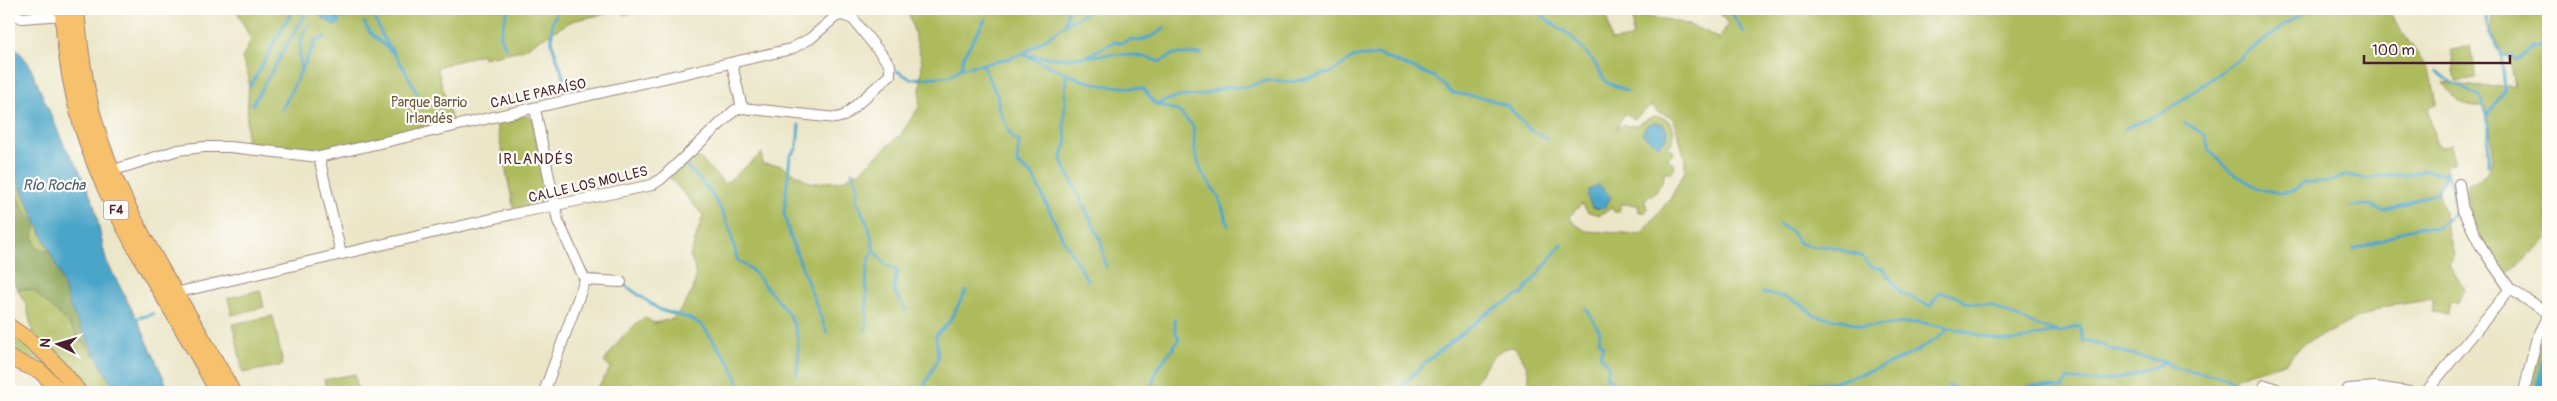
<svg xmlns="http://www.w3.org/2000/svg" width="2557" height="401" font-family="Pangolin,sans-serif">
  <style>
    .green { fill: #aebb5d; stroke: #7c6d44; fill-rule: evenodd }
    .forest { fill: #8aa354; stroke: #6a6140 }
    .water { fill: #4ba5c8; stroke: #4a627a }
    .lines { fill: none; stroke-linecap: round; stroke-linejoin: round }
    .stream { stroke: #4ba5c8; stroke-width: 3 }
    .canal { stroke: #4ba5c8; stroke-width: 10 }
    .minor-casing { stroke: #9a827a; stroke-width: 12 }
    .primary-casing { stroke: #9a827a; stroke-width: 17 }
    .trunk-casing { stroke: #9a827a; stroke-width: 18 }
    .minor { stroke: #fff; stroke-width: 10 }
    .primary { stroke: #f7c06c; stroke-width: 15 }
    .trunk { stroke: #f7c06c; stroke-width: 16 }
    .labels { text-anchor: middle; stroke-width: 4.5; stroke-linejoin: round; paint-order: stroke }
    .shield { fill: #fdfcf7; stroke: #806168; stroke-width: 1 }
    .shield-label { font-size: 12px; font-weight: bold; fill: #4a1f2b }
    .street-label { font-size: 14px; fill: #4a1f2b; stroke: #fdfcf7 }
    .park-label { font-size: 14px; fill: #6d563c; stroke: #fdfcf7 }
    .neighbourhood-label { font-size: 15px; letter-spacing: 1px; fill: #4a1f2b; stroke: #fdfcf7 }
    .water-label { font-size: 15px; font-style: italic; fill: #4a5b72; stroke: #fdfcf7 }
  </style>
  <rect width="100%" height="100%" fill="#fdfcf7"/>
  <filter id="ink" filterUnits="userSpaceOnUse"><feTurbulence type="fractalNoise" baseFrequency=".02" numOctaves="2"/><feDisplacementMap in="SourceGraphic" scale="10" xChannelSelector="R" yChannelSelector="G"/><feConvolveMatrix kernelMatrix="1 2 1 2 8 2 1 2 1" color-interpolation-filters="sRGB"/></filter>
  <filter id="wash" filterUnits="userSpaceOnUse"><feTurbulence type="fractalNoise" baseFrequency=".0096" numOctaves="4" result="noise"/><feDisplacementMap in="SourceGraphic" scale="20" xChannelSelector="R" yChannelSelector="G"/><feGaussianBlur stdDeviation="1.12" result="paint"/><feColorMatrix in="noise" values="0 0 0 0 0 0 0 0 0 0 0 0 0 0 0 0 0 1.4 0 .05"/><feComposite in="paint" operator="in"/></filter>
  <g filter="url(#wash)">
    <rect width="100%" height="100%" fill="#ebe6c8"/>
    <g class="green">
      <path d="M236,9h414l-26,6 -1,-5 -51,11 -50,29 -39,8 -1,-4 -45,13 15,54 -133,30 -73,-9 3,-65 -7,-19 9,-18z"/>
      <path d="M903,9h703l5,32 21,-3 1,-22c30,1 61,7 86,23l9,-15 -11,-15h671c16,32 48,58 48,96l-8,4 8,35 4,3 12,-3 1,19 -7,2 -1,16 -8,4 17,70 -5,9 15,25 -6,13h-8l-2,12 -15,-2v-13l-50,8 -80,37 -16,18 -52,16 1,14h-710c8,-15 -1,-34 -13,-45 -22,1 -31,28 -43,43l-22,2h-853l16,-25 -7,-5 18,-25 22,-20 10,6 19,-4c15,-18 31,-38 17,-62l13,-42 -34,-38 26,-24 30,31 37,-31v11l18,1 31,18 30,-2 18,-9 42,-38 18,-27 3,-45 -12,-45zM1652,105l5,7 13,4 4,5 11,37v13l-15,28 -29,35 -55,-3 -11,-7 -6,-7 13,-13 6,8 12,3 12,-7 2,4h5l2,-8 17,1 1,7h7l1,-4 -3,-8c12,-6 19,-16 21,-29l5,2 5,-4 -1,-5 -5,-3 -1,-4 5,-4v-3l-5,-2c8,-9 7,-19 0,-28 -23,-12 -23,11 -46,5l-6,4 9,-16 9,6z"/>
      <path d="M2490,9h58v229l-40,36c-21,-27 -45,-55 -41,-90 6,-3 13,-5 18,-9 13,-10 5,-55 0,-68 -24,-2 -28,-4 -42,-24l38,4 34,-1 -5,-26 -20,-27 2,-19z"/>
      <path d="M2471,46l5,32 -20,3 -5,-31z"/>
      <path d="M527,116l6,3 15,82 -34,9 -18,-88z"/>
      <path d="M9,162l49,107 14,42 44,81h-29l-19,-25 -34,-29 -8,-34 -17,-29z"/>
      <path d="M260,290l4,17 -32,8 -4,-17z"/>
      <path d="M273,316l10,49 -40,8 -10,-49z"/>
      <path d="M2548,328v14l-7,22 -3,28h-10l11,-47z"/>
      <path d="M9,331l15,11 50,50h-5l-34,-32 -26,-9z"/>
      <path d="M355,374l3,18h-31l-3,-12z"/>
    </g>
    <path class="forest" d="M9,181l18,33 10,7 -4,14 3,13 20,5 25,70 16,34c-14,-9 -21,-26 -33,-38 -10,-10 -21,-18 -31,-29l-15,-1 -8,-10z"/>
    <g class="water">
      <path d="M320,9h14l5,15 -4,2 -14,-9z"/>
      <path d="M9,39l20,25 35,81 14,22 16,37 12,56 33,63 31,69h-54l-44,-81 -14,-42 -49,-107z"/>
      <path d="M1654,122l9,2 4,7 -1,8 -8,7 -16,-12 5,-9z"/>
      <path d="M1599,184l12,13 -5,9 -7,3 -7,-2 -5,-10 2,-7z"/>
    </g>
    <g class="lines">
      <g class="stream">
        <path d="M558,9l-6,14v21l17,49"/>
        <path d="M822,9l3,6 13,-6"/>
        <path d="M1536,9l14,13 20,13 24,27 12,20 21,9"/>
        <path d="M1729,9l15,24"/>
        <path d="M2322,9h7"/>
        <path d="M2484,9l5,24 12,19 4,37 -18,28"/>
        <path d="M608,10v-1"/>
        <path d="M372,11l10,24 24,37 11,21"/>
        <path d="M364,22l6,11 22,19"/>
        <path d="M339,24l-1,-6h5l5,-9"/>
        <path d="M1066,25l2,-16"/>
        <path d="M506,48l-6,-13 8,-26"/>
        <path d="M1022,54c25,-14 46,-34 71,-45"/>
        <path d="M1025,55c14,1 29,4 43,3 31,-2 63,-9 92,4l14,-8h28"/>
        <path d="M1088,55l26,-13 8,1 10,-4 7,2 16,-6 9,-7"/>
        <path d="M2502,57l11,-1 3,4 16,-12 16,-2"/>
        <path d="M982,64l16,33v10l14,31 7,3 -2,22 16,13 30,63 25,42"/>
        <path d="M961,68l3,-13 22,-37"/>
        <path d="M301,70c-3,-17 -2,-31 8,-46"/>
        <path d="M897,71l14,8 39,-3 11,-8 38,-7 23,-7 60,26 20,5 42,4 11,15 23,7 15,15 2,26 7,21 17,24 9,28"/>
        <path d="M2437,72l10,8 33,17 9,27 -1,41"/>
        <path d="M1066,75l-2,52 3,14 -6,18 40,82 5,26"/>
        <path d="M250,87l43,-78"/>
        <path d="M1155,104l22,-7 24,-2 25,-8h20l23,-7 22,2 39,-9 24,-16 25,-2 56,22 17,16 33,5 23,8 22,24 17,8"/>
        <path d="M252,105l56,-96"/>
        <path d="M282,110l34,-70 9,-3"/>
        <path d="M2185,123l20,12 4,15 21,21 29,18 21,4 14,-2 9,-8 28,-2 16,-6 20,4 17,-4h23l16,-5 18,4 6,-1"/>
        <path d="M799,125l-2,23 -7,8 -6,56 6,24 37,97"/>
        <path d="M2125,128l24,-9 21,-10 123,-90 19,-10"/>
        <path d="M686,166c18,16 34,38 43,61 4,11 5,23 9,34 16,8 17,13 28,26 30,33 35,41 31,87"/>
        <path d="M852,172l6,13 -2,14 13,29 5,22c-13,17 -5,57 -8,80"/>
        <path d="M2351,206l18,-1 16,6 53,-19 8,-19"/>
        <path d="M1779,224l13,8 7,11 17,4 12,-1 33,10 11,11 10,1 19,25 29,13 10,-14 13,3 12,7 27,4 43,19 24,7 21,-6 3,15 17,3 10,5 55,13 10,6 49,9 33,13"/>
        <path d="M2354,249l32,-10 20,-9 13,-3 16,1 13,-8 8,-9 -4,-25 -5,-13"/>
        <path d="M874,250l11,14 12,6 -3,20 12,21"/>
        <path d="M593,275l8,1"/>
        <path d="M623,284l37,26 31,9 11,6 29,40 11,27"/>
        <path d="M1762,293l24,4 15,7 14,12 32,5 16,6 56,-5 30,6"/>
        <path d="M1586,308l14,24 -1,8 4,6 -3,9 9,11 -3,11 6,3 3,12"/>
        <path d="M134,319l19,-5"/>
        <path d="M1948,386l15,6"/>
        <path d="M1791,388c17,-8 28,-3 45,-7 36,-8 86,-28 114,-53 20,3 41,13 62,13 14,-1 30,-7 44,-9"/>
        <path d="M921,392l17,-33 -2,-24 13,-13 17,-31"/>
        <path d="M1151,392l5,-22 23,-30 -4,-10v-11"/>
        <path d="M1396,392l31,-31 18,-14 45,-36 32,-17 40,-50"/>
        <path d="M2016,392l15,-6 32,2 5,-9c32,6 66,-2 95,-16"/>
        <path d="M2248,392l9,-2"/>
      </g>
      <path class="canal" d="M2540,392l8,-46"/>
    </g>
  </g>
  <g filter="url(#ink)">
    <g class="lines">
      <g class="minor-casing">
        <g id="minor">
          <path d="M9,13l13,5 41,-3"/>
          <path d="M732,64l10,44"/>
          <path d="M535,109l23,112 27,59 -41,112"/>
          <path d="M319,157l22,97"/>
          <path d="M111,171l67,-21 26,-3h26l89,10 472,-108 20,-11 24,-21 8,-2 10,4 37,46v10l-46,41 -8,2 -94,-10 -7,2 -74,69 -9,6 -139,29 -338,79"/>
          <path d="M2459,184l4,27 19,37 28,41 38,24"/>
          <path d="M585,280l36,2"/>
          <path d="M2265,385l19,7"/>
          <path d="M2348,389l28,-2 33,5"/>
          <path d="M2426,392l84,-103"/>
          <path d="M2524,392l12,-51 12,-24"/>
        </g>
      </g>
      <g class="primary-casing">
        <g id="primary">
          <path d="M9,326c32,22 47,35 70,66"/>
          <path d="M9,358l31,13 21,21"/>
        </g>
      </g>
      <g class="trunk-casing">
        <g id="trunk">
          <path d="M63,9c2,61 17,125 43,180 32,71 77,134 112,203"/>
          <path d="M76,9c4,45 10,91 25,134 30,89 88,167 131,249"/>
        </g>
      </g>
      <use href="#minor" class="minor"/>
      <use href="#primary" class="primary"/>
      <use href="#trunk" class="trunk"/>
    </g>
  </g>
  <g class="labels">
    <rect class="shield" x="103.5" y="200.5" width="25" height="19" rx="4"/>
    <g class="shield-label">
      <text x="116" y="214">F4</text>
    </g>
    <g class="street-label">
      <text transform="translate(538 93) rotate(-12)" y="5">CALLE PARAÍSO</text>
      <text transform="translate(588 184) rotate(-13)" y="5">CALLE LOS MOLLES</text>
    </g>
    <g class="park-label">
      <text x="429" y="107">Parque Barrio<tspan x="429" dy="16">Irlandés</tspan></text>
    </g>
    <g class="neighbourhood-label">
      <text x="536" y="164">IRLANDÉS</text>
    </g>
    <g class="water-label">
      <text x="54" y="190">Río Rocha</text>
    </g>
  </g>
  <rect width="2557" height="401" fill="none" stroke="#fdfcf7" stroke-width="30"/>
  <g transform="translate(58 344) rotate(275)" stroke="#fdfcf7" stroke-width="4" paint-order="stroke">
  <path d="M0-4L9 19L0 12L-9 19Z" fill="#4a1f2b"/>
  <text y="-8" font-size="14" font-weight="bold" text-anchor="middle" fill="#4a1f2b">N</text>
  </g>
  <path d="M2364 55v8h146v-8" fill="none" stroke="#4a1f2b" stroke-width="2.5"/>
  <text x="2372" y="55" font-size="15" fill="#4a1f2b" stroke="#fdfcf7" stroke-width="4" paint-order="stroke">100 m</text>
</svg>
